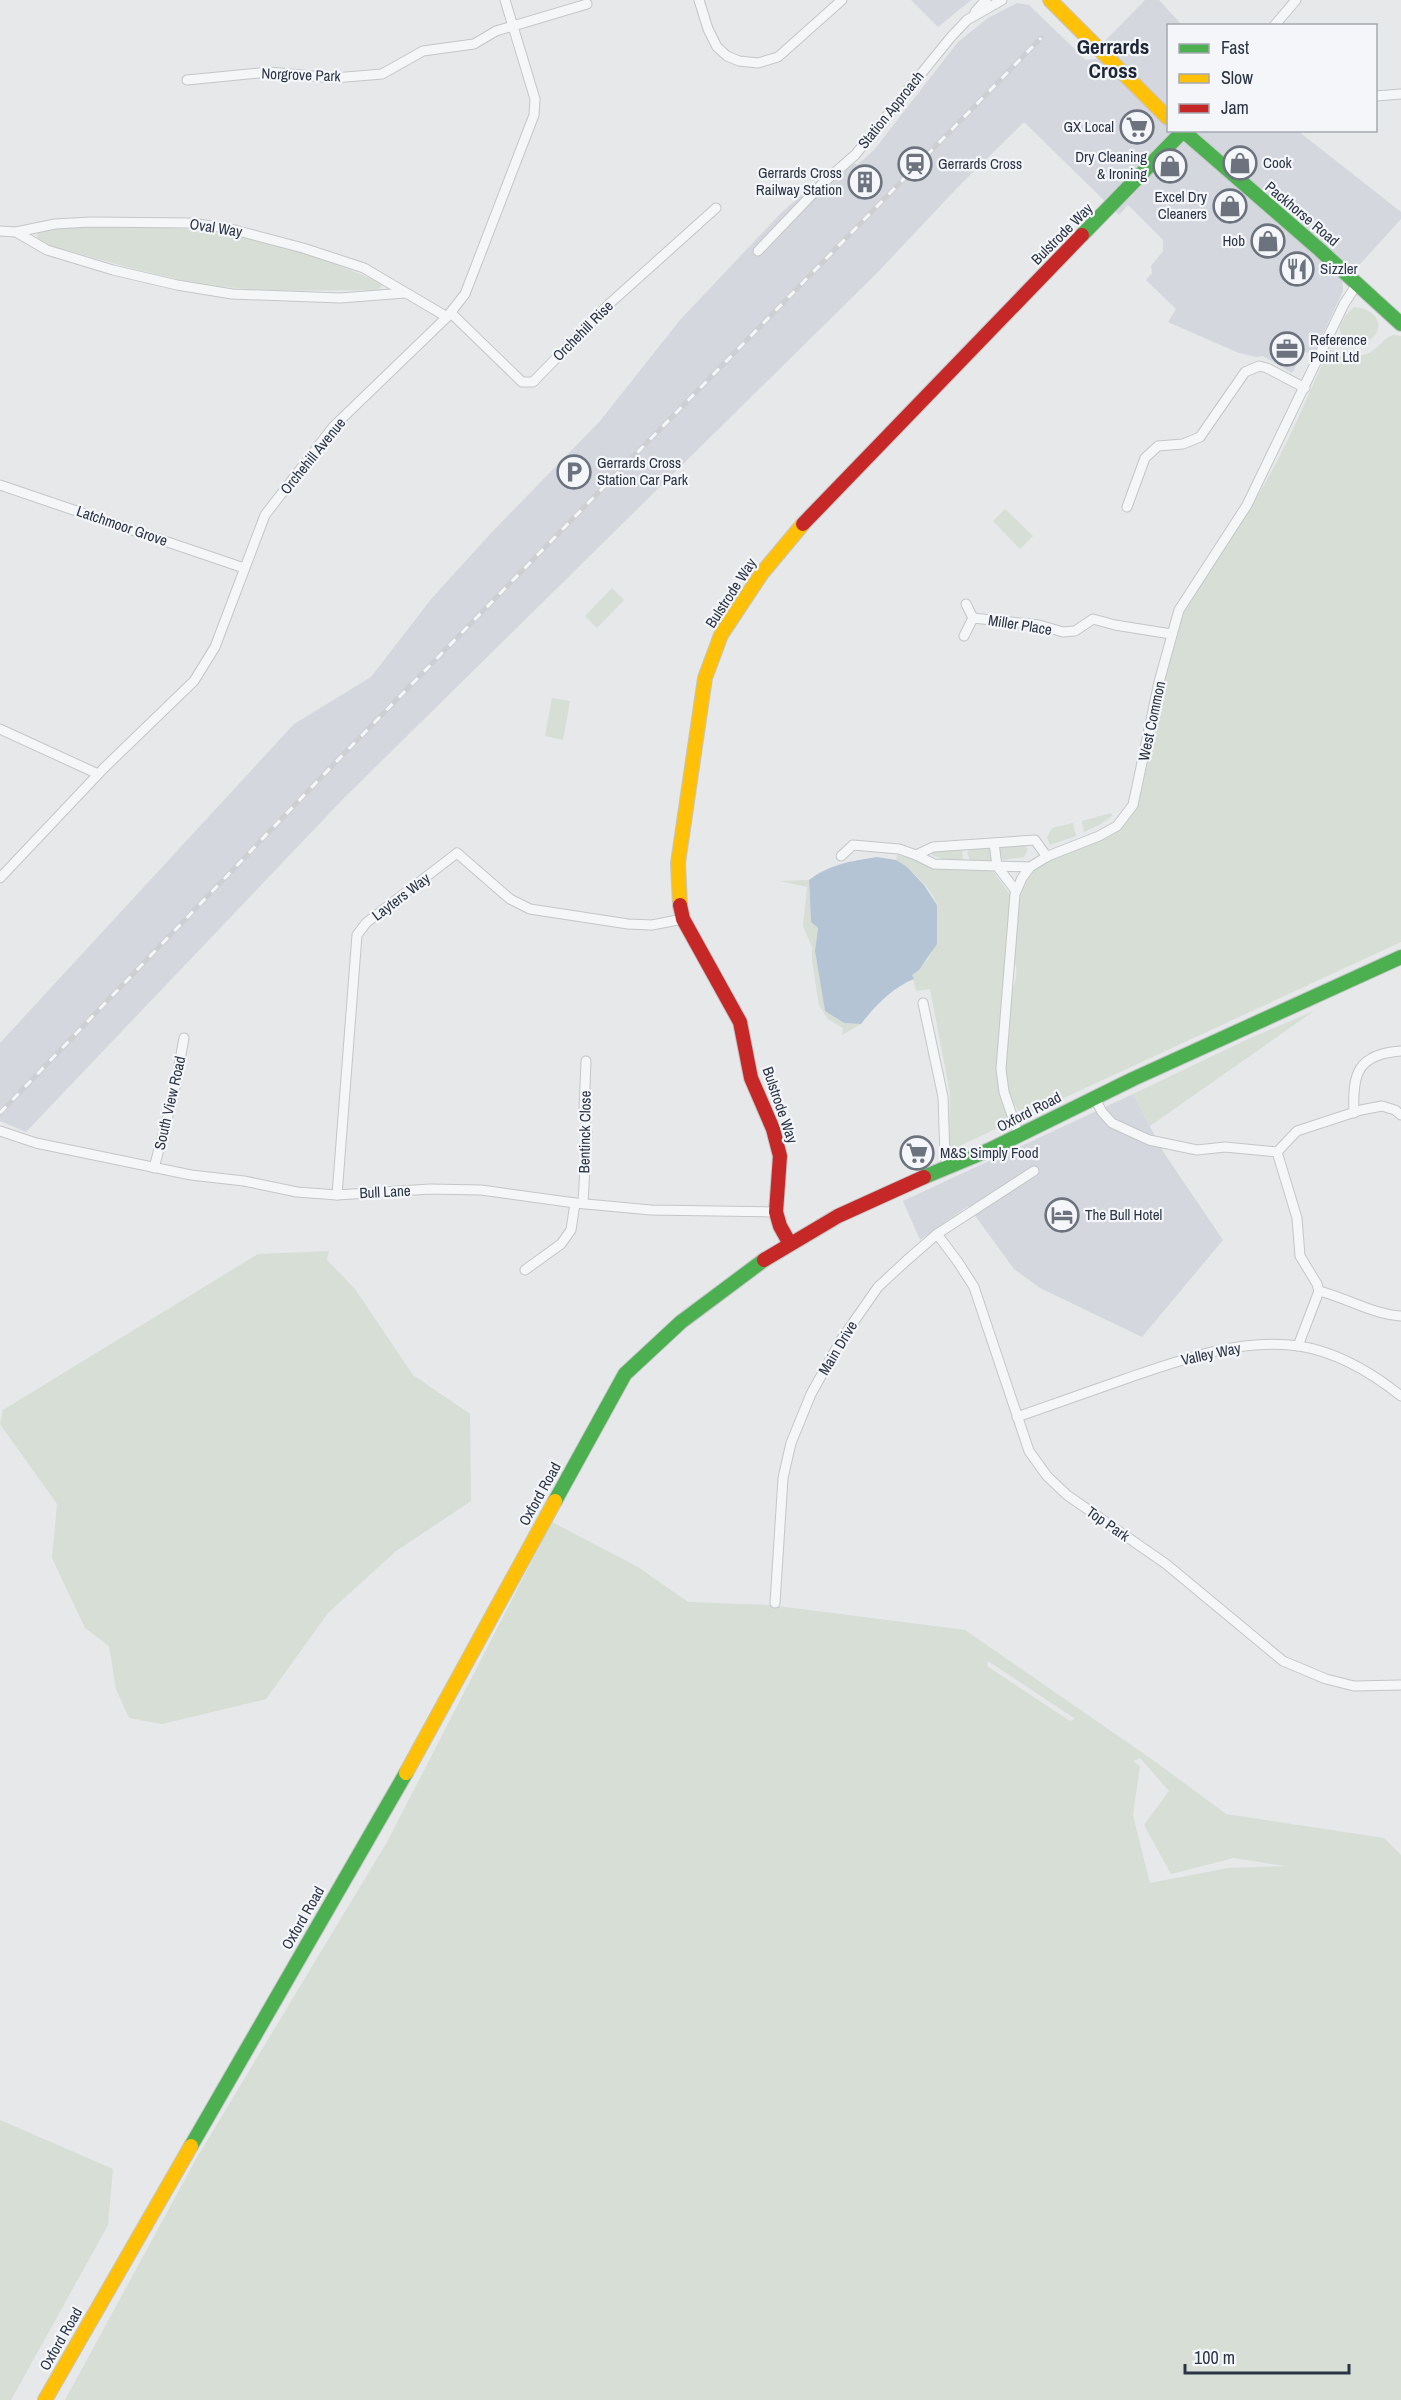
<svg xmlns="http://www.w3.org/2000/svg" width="1401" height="2400" font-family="'Archivo Narrow',sans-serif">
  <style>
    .built { fill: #d4d7dd }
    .green { fill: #d6ded6; fill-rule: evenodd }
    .water { fill: #b4c4d5 }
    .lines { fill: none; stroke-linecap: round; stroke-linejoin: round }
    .street-casing { stroke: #c4c6c8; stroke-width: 11 }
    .fast-casing { stroke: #c4c6c8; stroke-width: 16 }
    .slow-casing { stroke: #c4c6c8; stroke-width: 16 }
    .jam-casing { stroke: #c4c6c8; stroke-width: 16 }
    .street { stroke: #f5f6f7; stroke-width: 9 }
    .fast { stroke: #4caf50; stroke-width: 14 }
    .slow { stroke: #ffc107; stroke-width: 14 }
    .jam { stroke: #c62828; stroke-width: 14 }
    .rail-casing { stroke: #cecfd2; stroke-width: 5 }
    .rail { stroke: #f4f6f9; stroke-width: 3; stroke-dasharray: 9; stroke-linecap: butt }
    .labels { text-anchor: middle; stroke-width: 4.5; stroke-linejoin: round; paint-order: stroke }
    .street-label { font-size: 15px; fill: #2b3445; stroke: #f4f6f9 }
    .poi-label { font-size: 15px; fill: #2b3445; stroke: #f4f6f9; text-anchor: start }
    .district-label { font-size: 21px; font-weight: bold; fill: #1d2536; stroke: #f4f6f9 }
  </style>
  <rect width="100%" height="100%" fill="#e6e8ea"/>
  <g class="built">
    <path d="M911,0h60l-33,27z"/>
    <path d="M1145,0h14l23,25 -14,1v104l130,1 103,81v7l-48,53 -11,-3 1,22 -30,64 -9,-4 -12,22 -29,-17 -7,1 -17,-4 -71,-31 8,-13 -30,-29 6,-7 -1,-7 12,-15v-11l-35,-35 -9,10 -95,-93 -65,64 -83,88 -533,525 -317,333 -26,-11v-78l294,-319 77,-47 61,-79 60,-66 108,-111 80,-101 102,-108 62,-54 13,7 17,-15 84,-108 30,-24 29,-15 12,2 57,55 16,-2 1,-15z"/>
    <path d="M1133,1094l31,59 59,87 -81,97 -102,-49 -26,-19 -46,-63 -48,34 -17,-39z"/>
  </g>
  <g class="green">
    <path d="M86,226c37,0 75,0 111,4 64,6 124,27 182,52l3,4 -4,4c-47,0 -95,2 -142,-2 -55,-5 -110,-21 -162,-36 -10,-3 -27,-4 -34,-12 -4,-3 -3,-4 -2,-8l5,-3z"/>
    <path d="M1354,307c30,2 34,32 2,38l-12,-4 -5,-13 6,-12z"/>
    <path d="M1393,335l8,1v606l-376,174c-28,-16 -18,-91 -16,-119 5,-10 9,-21 7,-31 -1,-5 -4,-9 -4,-14 -1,-17 7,-62 18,-76 16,-22 45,-25 69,-36 16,-8 28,-19 38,-33 18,-63 20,-129 45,-191 14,-35 48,-75 68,-108 32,-50 55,-105 79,-159 16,6 34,12 48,-2 6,-5 8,-9 16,-12z"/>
    <path d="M1005,509l28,27 -13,13 -27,-28z"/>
    <path d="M612,588l12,12 -27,28 -12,-12z"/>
    <path d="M552,698l18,3 -7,39 -18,-4z"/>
    <path d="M1111,813l1,3 -11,8 -17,8 -2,-11z"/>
    <path d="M1073,823l3,13 -26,9 -3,-8 5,-9z"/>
    <path d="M1024,845l4,4 -4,8 -21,3 -5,-5 2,-9z"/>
    <path d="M988,846l3,2 2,12 -2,2h-20l-4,-9 3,-4z"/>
    <path d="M962,848l1,14 -15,-1 -16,-6 1,-5z"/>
    <path d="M897,855l17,4 22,9 57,3 17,24 -13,169 11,59 -59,28 1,-58 -20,-104 -14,2 -4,-16c22,-17 25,-31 25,-57 0,-4 1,-10 0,-14 -7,-18 -26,-34 -41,-44z"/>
    <path d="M809,880l2,42 7,6 -3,23 10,60 19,12 17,1 -19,11 1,-7 -15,-9 -9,-14 -7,-44v-14l-9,-21 4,-39 -27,-6z"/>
    <path d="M1314,1011l-164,115 -17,-32 113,-54z"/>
    <path d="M329,1251l-2,9 28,29 58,86 57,39 1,87 -75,50 -68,62 -62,86 -104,25 -33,-6 -13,-29 -7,-43 -24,-18 -33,-70 5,-54 -57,-80 3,-14 255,-156z"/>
    <path d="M552,1522l86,45 50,35 82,3 195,25 192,133 69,51 158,24 17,17v545h-1336l131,-241 191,-317zM988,1661l86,57v1l-4,2 -83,-55zM1140,1758l29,33 -25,34 27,49 63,-16 51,8 -57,2 -78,15 -17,-68 7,-49 -7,-5z"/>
    <path d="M0,2120l113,49 -5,56 -97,175h-11z"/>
  </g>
  <path class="water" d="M877,857l19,3 11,7 17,18 13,20v39l-18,26 -7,5 2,4c-21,8 -40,28 -53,45l-17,-1 -19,-12 -10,-60 3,-23 -7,-6 -2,-42c21,-16 43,-19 68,-23z"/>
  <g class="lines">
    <g class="street-casing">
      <g id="street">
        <path d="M699,0l9,29 9,18 10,9 12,5 19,2 20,-6 64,-57"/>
        <path d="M975,12l11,-12"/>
        <path d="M1274,26l22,-26"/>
        <path d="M187,80l82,-8 65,6 48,-4 41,-23 51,-7 22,-13 91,-27"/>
        <path d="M1376,96l25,-2"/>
        <path d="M0,231l16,1 39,-8 36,-2 99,1 37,5 76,20 61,20 83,49"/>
        <path d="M16,232l31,18 66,20 64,15 55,9 108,4 65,-5"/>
        <path d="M758,251l66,-69 31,-27 96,-118 16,-17 35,-20"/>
        <path d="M451,313l71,69h11l75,-77 108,-97"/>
        <path d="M0,485l244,83"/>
        <path d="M1127,507l18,-49 13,-12 25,-2 17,-7 45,-65 14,-6 8,2 38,20"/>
        <path d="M966,604l7,14"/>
        <path d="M964,636l9,-18 66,7 24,7 12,-1 18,-12 22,6 56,9"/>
        <path d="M0,729l98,45"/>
        <path d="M994,843l3,23 33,1"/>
        <path d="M916,855l17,-8 102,-7 12,17"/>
        <path d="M841,856l12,-11 46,4 17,6 18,9 63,2 19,25"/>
        <path d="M0,878l104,-110 90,-87 21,-34 50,-132 68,-88 114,-110 18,-23 69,-179 1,-16 -30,-99"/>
        <path d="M923,1003l20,94 2,60 4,11"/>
        <path d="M1094,1097l8,15 10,11 37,17 48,10 28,-3 52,5 20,66 3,38 17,28 2,7"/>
        <path d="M1354,1113c-2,-40 4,-59 47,-62"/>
        <path d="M0,1131l36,12 155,32 53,6 53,11 40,3 93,-6 51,1 94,13 76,7 125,2"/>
        <path d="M1019,1136l-15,-44 -3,-23 14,-175 7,-16 8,-11 18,-11 51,-20 18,-10 16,-21 26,-123 20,-72 68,-105 97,-201 13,-20"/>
        <path d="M1277,1152l20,-21 64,-21 21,-4 13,4 6,5"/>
        <path d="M154,1168l20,-75 10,-55"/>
        <path d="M337,1195l20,-260 9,-12 91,-70 53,46 20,10 98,15 24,1 31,-6"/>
        <path d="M583,1203l4,-71 -3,-21 2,-50"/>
        <path d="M937,1234l21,28 16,25 55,164 18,25 20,19 99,69 117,97 43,18 28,7 47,-1"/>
        <path d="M525,1270l36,-26 10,-14 4,-27"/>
        <path d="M1319,1291c28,7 53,23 82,25"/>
        <path d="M1298,1346l21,-55"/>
        <path d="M1017,1417c36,-13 72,-25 108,-38 55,-19 114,-41 174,-33 39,6 72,26 102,50"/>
        <path d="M775,1603l8,-125 8,-35 20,-49 30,-54 37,-53 28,-26 31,-27 97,-63"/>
      </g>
    </g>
    <g class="fast-casing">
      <g id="fast">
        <path d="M1182,130l138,120 81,74"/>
        <path d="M1082,235l102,-105"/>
        <path d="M924,1177l65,-27 144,-71 268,-122"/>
        <path d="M555,1501l70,-127 56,-52 83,-62"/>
        <path d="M191,2146l215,-373"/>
      </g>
    </g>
    <g class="slow-casing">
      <g id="slow">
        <path d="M1050,0l118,118"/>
        <path d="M680,905l-2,-42 27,-185 16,-43 41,-62 41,-49"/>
        <path d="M406,1773l149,-272"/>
        <path d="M45,2400l146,-254"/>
      </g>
    </g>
    <g class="jam-casing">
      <g id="jam">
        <path d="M803,524l279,-289"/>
        <path d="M680,905l3,14 57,103 11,56 22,51 7,27 -4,56 4,14 10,18"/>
        <path d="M764,1260l74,-44 86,-39"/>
      </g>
    </g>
    <use href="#street" class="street"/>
    <use href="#fast" class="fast"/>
    <use href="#slow" class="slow"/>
    <use href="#jam" class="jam"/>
    <g class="rail-casing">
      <path id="rail" d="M0,1113l334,-349 707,-726"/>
    </g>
    <use href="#rail" class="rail"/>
  </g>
  <defs>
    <g id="supermarket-ring" transform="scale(1.725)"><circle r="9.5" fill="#f4f6f9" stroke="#6c737f" stroke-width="1.5"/><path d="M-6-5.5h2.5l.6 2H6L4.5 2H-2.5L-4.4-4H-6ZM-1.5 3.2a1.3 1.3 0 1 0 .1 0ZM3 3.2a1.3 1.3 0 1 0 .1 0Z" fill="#6c737f"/></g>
    <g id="shop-ring" transform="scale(1.725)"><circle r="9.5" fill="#f4f6f9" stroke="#6c737f" stroke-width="1.5"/><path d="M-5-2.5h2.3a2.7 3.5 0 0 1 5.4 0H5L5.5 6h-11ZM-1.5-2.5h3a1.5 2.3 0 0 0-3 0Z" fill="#6c737f"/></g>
    <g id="station-ring" transform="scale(1.725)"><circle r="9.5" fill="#f4f6f9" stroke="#6c737f" stroke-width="1.5"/><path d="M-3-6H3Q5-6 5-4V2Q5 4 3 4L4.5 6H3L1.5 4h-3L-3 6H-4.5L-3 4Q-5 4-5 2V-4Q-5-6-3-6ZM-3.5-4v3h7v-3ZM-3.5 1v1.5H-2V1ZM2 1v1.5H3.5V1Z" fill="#6c737f"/></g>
    <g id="building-ring" transform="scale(1.725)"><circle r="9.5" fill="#f4f6f9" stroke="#6c737f" stroke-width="1.5"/><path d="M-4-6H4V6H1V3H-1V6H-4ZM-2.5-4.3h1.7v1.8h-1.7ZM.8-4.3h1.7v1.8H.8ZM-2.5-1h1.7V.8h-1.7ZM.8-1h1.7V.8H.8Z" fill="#6c737f"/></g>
    <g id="restaurant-ring" transform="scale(1.725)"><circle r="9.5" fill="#f4f6f9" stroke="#6c737f" stroke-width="1.5"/><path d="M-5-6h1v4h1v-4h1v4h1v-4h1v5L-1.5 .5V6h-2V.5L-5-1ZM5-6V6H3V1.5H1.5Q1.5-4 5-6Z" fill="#6c737f"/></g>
    <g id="office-ring" transform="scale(1.725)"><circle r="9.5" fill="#f4f6f9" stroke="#6c737f" stroke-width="1.5"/><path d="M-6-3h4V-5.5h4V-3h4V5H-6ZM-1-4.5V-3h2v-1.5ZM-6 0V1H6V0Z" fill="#6c737f"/></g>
    <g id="parking-ring" transform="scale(1.725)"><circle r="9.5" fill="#f4f6f9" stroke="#6c737f" stroke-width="1.5"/><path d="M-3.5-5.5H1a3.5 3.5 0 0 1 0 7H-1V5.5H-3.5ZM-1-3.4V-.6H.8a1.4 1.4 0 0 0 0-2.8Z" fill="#6c737f"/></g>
    <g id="hotel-ring" transform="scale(1.725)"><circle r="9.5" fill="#f4f6f9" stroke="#6c737f" stroke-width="1.5"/><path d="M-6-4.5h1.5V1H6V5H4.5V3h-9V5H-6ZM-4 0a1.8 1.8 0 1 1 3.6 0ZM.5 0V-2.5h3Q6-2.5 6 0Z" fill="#6c737f"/></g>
  </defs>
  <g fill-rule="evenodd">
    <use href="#supermarket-ring" x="1137" y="127"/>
    <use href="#shop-ring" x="1240" y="163"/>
    <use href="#station-ring" x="915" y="164"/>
    <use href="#shop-ring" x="1170" y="166"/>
    <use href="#building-ring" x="865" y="182"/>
    <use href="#shop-ring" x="1230" y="206"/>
    <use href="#shop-ring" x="1268" y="241"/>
    <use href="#restaurant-ring" x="1297" y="269"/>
    <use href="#office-ring" x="1287" y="349"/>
    <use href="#parking-ring" x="574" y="472"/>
    <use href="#supermarket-ring" x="917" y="1153"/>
    <use href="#hotel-ring" x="1062" y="1215"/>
  </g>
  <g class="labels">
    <g class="street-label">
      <text transform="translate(301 75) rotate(2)" y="5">Norgrove Park</text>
      <text transform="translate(891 110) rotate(-51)" y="5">Station Approach</text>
      <text transform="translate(1302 214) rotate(40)" y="5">Packhorse Road</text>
      <text transform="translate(216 228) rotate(9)" y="5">Oval Way</text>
      <text transform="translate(1062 234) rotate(-45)" y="5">Bulstrode Way</text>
      <text transform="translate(583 331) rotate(-45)" y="5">Orchehill Rise</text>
      <text transform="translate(313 456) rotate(-51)" y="5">Orchehill Avenue</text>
      <text transform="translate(122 526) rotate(19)" y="5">Latchmoor Grove</text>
      <text transform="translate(731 593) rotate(-57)" y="5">Bulstrode Way</text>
      <text transform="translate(1020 625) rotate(9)" y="5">Miller Place</text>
      <text transform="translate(1152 721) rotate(-78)" y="5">West Common</text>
      <text transform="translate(401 897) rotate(-37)" y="5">Layters Way</text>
      <text transform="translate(170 1103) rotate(-77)" y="5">South View Road</text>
      <text transform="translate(780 1105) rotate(71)" y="5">Bulstrode Way</text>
      <text transform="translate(1029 1112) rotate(-27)" y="5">Oxford Road</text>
      <text transform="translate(585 1132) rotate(-89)" y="5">Bentinck Close</text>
      <text transform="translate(385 1192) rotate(-3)" y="5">Bull Lane</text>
      <text transform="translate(838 1348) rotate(-59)" y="5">Main Drive</text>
      <text transform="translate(1211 1354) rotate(-12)" y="5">Valley Way</text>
      <text transform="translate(540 1494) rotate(-61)" y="5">Oxford Road</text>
      <text transform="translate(1108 1524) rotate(35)" y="5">Top Park</text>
      <text transform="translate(303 1918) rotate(-60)" y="5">Oxford Road</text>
      <text transform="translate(61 2339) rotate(-60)" y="5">Oxford Road</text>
    </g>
    <g class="poi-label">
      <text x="1114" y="132" text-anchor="end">GX Local</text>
      <text x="1147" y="162" text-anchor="end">Dry Cleaning<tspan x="1147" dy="17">&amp; Ironing</tspan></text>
      <text x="1263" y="168">Cook</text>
      <text x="938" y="169">Gerrards Cross</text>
      <text x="842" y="178" text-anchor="end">Gerrards Cross<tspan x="842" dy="17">Railway Station</tspan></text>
      <text x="1207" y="202" text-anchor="end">Excel Dry<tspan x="1207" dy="17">Cleaners</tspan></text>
      <text x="1245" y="246" text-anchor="end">Hob</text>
      <text x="1320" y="274">Sizzler</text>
      <text x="1310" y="345">Reference<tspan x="1310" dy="17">Point Ltd</tspan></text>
      <text x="597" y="468">Gerrards Cross<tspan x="597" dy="17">Station Car Park</tspan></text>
      <text x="940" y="1158">M&amp;S Simply Food</text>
      <text x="1085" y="1220">The Bull Hotel</text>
    </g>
    <g class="district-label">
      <text x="1113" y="54">Gerrards<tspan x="1113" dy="24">Cross</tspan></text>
    </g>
  </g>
  <rect x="1167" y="24" width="210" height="108" fill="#f4f6f9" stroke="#a4a8b1" stroke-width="1.5"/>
  <rect x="1179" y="44" width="30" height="9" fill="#4caf50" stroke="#a4a8b1" stroke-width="1.5"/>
  <text x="1221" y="54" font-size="18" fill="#2b3445">Fast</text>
  <rect x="1179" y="74" width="30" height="9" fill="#ffc107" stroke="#a4a8b1" stroke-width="1.5"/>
  <text x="1221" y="84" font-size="18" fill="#2b3445">Slow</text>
  <rect x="1179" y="104" width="30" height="9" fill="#c62828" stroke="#a4a8b1" stroke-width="1.5"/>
  <text x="1221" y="114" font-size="18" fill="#2b3445">Jam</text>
  <path d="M1185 2364v9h164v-9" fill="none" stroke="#2b3445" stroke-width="3"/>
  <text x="1194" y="2364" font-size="18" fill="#2b3445" stroke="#f4f6f9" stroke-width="4.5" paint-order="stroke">100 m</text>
</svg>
